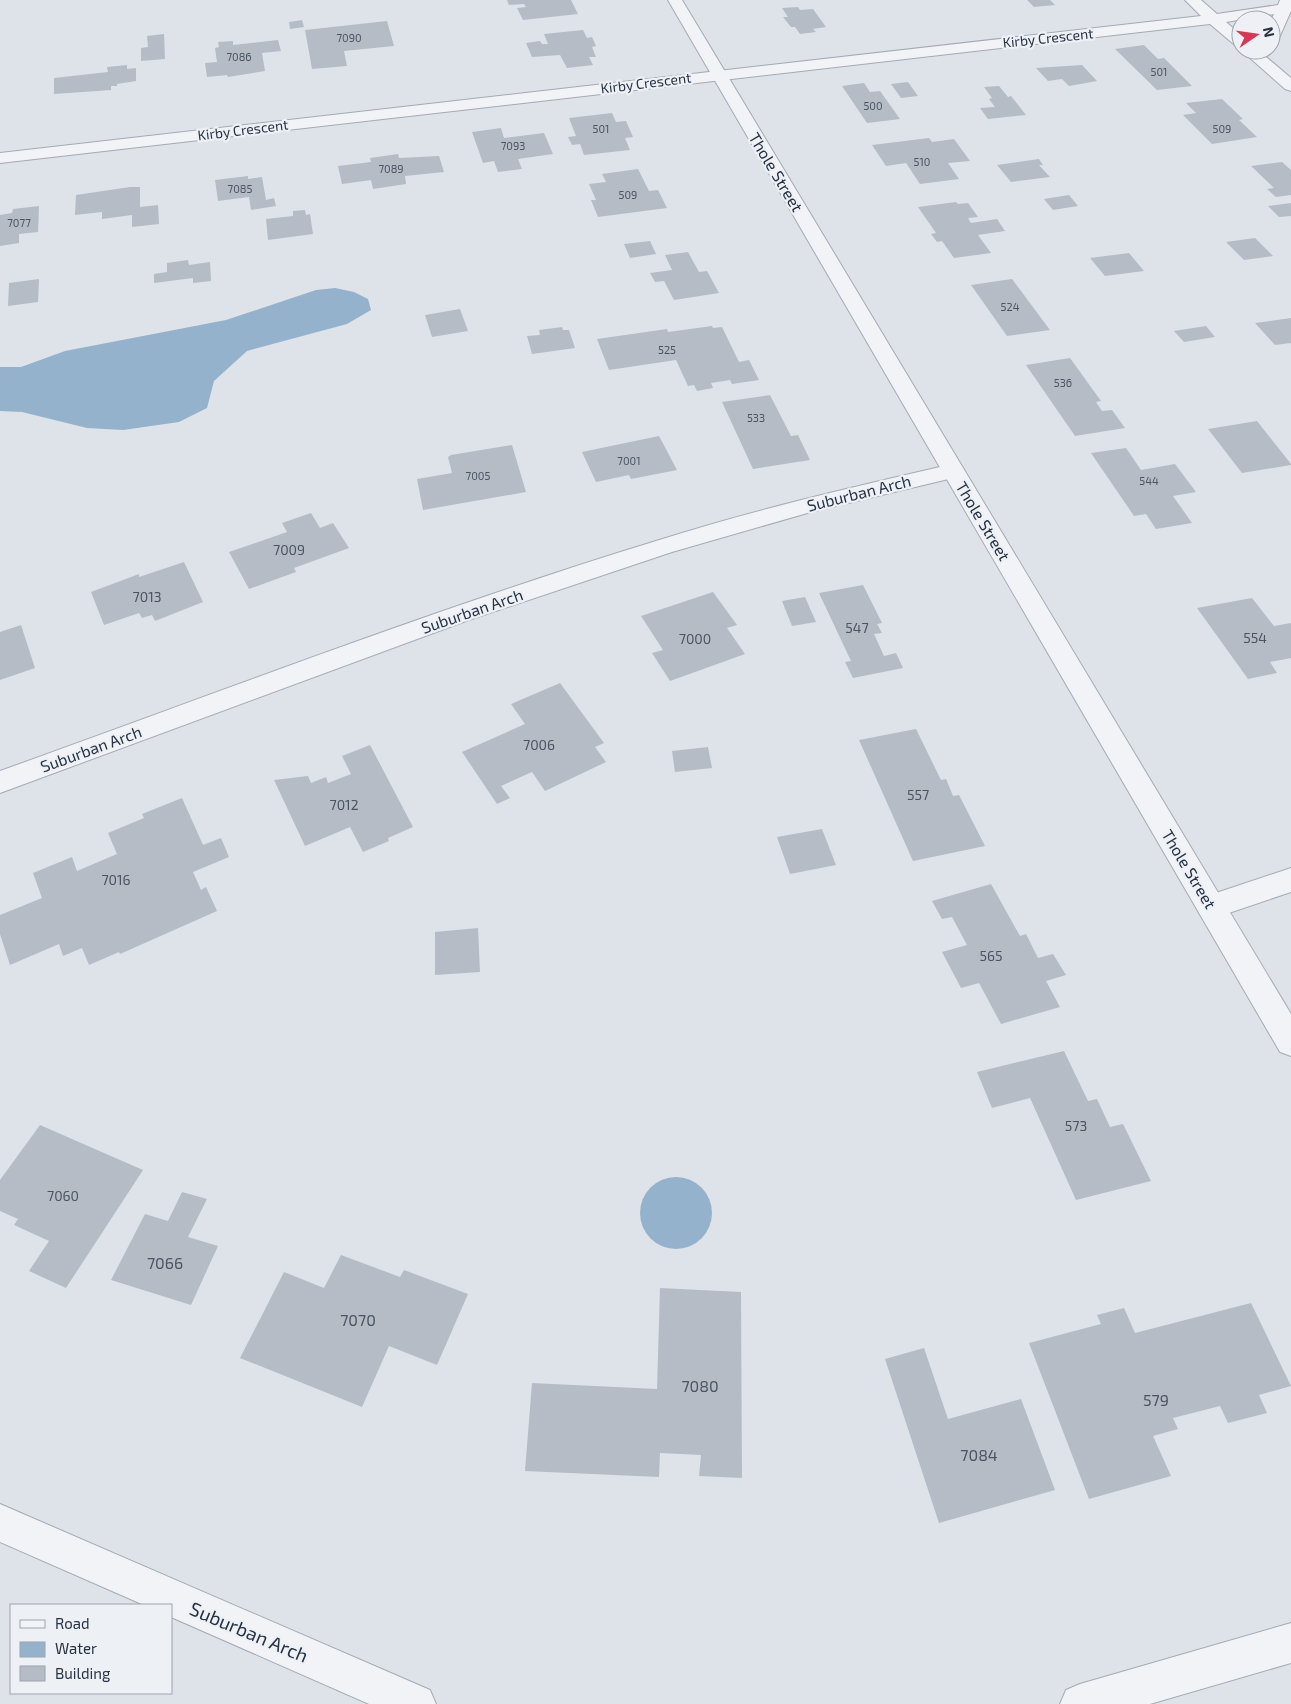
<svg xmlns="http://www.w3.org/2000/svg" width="1291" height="1704" font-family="'Exo 2',sans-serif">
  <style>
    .water { fill: #95b2cc }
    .building { fill: #b5bcc6 }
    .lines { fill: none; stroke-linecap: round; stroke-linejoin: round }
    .minor-casing { stroke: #a3aab3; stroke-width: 2 }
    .tertiary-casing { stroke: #a3aab3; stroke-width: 2 }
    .minor { fill: #f1f3f7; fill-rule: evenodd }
    .tertiary { fill: #f1f3f7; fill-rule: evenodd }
    .labels { text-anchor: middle; stroke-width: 4.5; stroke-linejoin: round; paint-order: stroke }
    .far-number-label { font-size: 11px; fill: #4a5462 }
    .far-street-label { font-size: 14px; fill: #263141; stroke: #edf1f6 }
    .number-label { font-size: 14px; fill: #4a5462 }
    .street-label { font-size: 16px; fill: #263141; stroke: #edf1f6 }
    .near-number-label { font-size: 16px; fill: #4a5462 }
    .near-street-label { font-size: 19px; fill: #263141; stroke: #edf1f6 }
  </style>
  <rect width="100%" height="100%" fill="#dee3e9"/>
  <g class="water">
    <path d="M335,288l19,4 14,7 3,11 -24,14 -100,27 -33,30 -7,27 -28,14 -56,8 -36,-2 -65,-16 -22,-1v-44h21l44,-16 161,-31 90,-30z"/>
    <circle cx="676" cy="1213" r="36"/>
  </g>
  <g class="building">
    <path d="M507,0h64l7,14 -55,6 -6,-12 9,-1 -2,-3 -15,1z"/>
    <path d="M1027,0h23l5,5 -21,2z"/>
    <path d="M798,7l2,3 13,-1 13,18 -13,2 3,3 -16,2 -5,-7h-4l-8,-10h5l-6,-9z"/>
    <path d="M302,20l2,7 -14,2 -1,-7z"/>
    <path d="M387,21l7,25 -50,5 3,15 -35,3 -7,-39z"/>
    <path d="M583,30l4,8 5,-1 4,9 -4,1 4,10h-7l4,8 -26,3 -7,-13 -28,2 -6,-14 14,-2 2,3h6l-4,-10z"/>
    <path d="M164,34l1,25 -24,2v-13l7,-1 -1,-11z"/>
    <path d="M278,40l3,11 -19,2 3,18 -37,6 -1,-2 -20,2 -2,-14 12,-1 -2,-14 4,-1 -1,-5 15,-1v4z"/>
    <path d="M1144,45l14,14 6,-1 28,28 -35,4 -42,-41z"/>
    <path d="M127,65v4l9,-1v13l-19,3v2h-6v4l-57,4v-16l54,-6 -1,-5z"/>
    <path d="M1082,65l15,16 -28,5 -7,-7 -14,2 -12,-13z"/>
    <path d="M908,82l10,14 -17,2 -10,-14z"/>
    <path d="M864,83l6,9 10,-1 20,28 -33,4 -25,-37z"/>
    <path d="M999,86l9,11 3,-1 15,19 -38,4 -8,-11 15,-1 -6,-8 3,-1 -8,-11z"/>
    <path d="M1222,99l21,20 -4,1 18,17 -45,7 -29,-29 13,-2 -10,-10z"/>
    <path d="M612,113l4,9 10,-1 7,16 -8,1 5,12 -46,5 -4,-11 -8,1 -4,-8 8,-1 -7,-18z"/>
    <path d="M501,128l3,10 40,-5 9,21 -35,5 4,10 -24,3 -4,-11 -11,2 -11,-31z"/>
    <path d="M929,138l3,4 22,-3 16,22 -22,2 11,16 -39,5 -14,-21 -20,3 -14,-21z"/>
    <path d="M398,154l1,4 40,-2 5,16 -39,4 1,8 -33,5 -2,-9 -29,4 -4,-18 33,-4 -1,-4z"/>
    <path d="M1039,159l4,6h-4l11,12 -39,5 -14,-17z"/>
    <path d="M1282,162l9,8v25l-15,2 -9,-8 7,-1 -23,-22z"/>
    <path d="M638,169l11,22 9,-1 9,18 -69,9 -7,-17h5l-7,-16 17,-2 -4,-8z"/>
    <path d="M248,176v3l14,-2 4,23 8,-2 2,8 -25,4 -2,-13 -31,4 -3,-21z"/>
    <path d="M130,187h10v20l18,-2 1,19 -27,3v-12l-30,4v-7l-27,3 1,-20z"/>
    <path d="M1069,195l9,11 -25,4 -9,-11z"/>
    <path d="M956,202l2,2 10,-1 10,14 -10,1 3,5 26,-4 8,12 -27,4 13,18 -37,5 -12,-17 -5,1 -6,-8 5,-1 -18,-26z"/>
    <path d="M1291,203v13l-12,1 -11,-11z"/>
    <path d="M39,206l-1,26 -19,2v9l-19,3v-31l12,-2 1,-4z"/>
    <path d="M305,210l1,5 4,-1 3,20 -45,6 -2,-21 27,-3v-5z"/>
    <path d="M1255,238l18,18 -29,4 -18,-18z"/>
    <path d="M650,241l6,13 -26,4 -6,-14z"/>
    <path d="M688,252l11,20 8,-1 12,22 -45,7 -10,-19 -9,1 -5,-9 22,-3 -7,-15z"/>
    <path d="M1129,253l15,18 -39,5 -15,-18z"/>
    <path d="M188,260l1,5 21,-3 1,19 -18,2v-5l-39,5v-9l13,-2v-9z"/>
    <path d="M39,279l-1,23 -30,4 1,-23z"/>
    <path d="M1012,279l38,51 -43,6 -36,-51z"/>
    <path d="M460,309l8,22 -36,6 -7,-22z"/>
    <path d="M1291,318v25l-16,2 -20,-22z"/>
    <path d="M712,326l1,2 9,-1 17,35 10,-2 10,20 -27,4 -2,-4 -19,3 2,5 -16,3 -3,-6 -6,1 -12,-26 -67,10 -12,-31 70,-10 1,3z"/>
    <path d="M1206,326l9,11 -31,5 -10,-11z"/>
    <path d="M562,327l1,3h6l6,18 -43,6 -5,-18 13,-1 -1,-5z"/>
    <path d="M1070,358l31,43 -5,1 6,9 10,-1 13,18 -50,8 -49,-71z"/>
    <path d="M770,395l21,41 7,-1 12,25 -57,9 -31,-67z"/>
    <path d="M1257,421l34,43v1l-49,8 -34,-44z"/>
    <path d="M659,436l18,34 -46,9 -2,-4 -33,7 -14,-30z"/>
    <path d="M512,445l14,47 -103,18 -6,-31 35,-6 -4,-16 3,-2z"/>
    <path d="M1126,448l15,22 34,-6 21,28 -23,4 19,27 -36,6 -10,-15 -12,2 -43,-63z"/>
    <path d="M311,513l9,15 13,-5 16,25 -55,20 2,4 -47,17 -20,-37 58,-20 -5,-9z"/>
    <path d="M184,562l19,40 -48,19 -3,-6 -10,3 -3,-5 -35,12 -13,-33 48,-18v3z"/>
    <path d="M863,585l19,38 -5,1 5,9 -8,1 10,22 12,-3 7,15 -50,10 -8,-16 6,-1 -32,-68z"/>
    <path d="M713,592l24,33 -10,3 18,26 -75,27 -18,-28 11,-3 -22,-34z"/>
    <path d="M805,597l11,25 -24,4 -10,-25z"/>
    <path d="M1252,598l22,28 17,-3v35l-21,4 7,11 -29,6 -51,-71z"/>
    <path d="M21,625l14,43 -35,12v-48z"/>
    <path d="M560,683l44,60 -9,4 11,15 -61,29 -13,-19 -31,14 9,12 -13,6 -35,-52 63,-28 -14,-20z"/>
    <path d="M916,729l25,51 5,-1 7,17 6,-1 26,51 -72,15 -54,-121z"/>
    <path d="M370,745l43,82 -25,11 1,3 -26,11 -13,-25 -45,19 -31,-66 34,-4 3,7 15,-6 2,6 23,-9 -9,-18z"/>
    <path d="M708,747l4,21 -37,4 -3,-21z"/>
    <path d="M182,798l21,47 18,-7 8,19 -36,15 8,18 5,-3 11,24 -97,43 -1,-2 -30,13 -7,-17 -19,8 -4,-12 -49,21 -10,-31v-19l42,-17 -9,-25 39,-16 5,14 40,-17 -9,-21 36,-15 -2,-4z"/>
    <path d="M822,829l14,36 -46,9 -13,-37z"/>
    <path d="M991,884l29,52 6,-2 12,24 15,-4 13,21 -20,6 14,26 -59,17 -22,-41 -18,5 -19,-36 25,-7 -15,-28 -10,2 -10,-18z"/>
    <path d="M478,928l2,44 -45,3v-43z"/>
    <path d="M1064,1051l24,50 9,-2 13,28 13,-3 28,57 -75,19 -46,-102 -38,10 -15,-36z"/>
    <path d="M40,1125l103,45 -77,118 -37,-17 20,-30 -35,-16 4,-6 -18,-8v-31z"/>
    <path d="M182,1192l25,7 -19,38 30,9 -27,59 -80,-25 34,-66 23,7z"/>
    <path d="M341,1255l59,22 4,-7 64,24 -31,71 -48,-19 -27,61 -122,-49 44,-86 40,16z"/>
    <path d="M660,1288l81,4 1,186 -43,-2 2,-21 -41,-2 -1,24 -134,-6 7,-88 125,6z"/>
    <path d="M1251,1303l40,83 -32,9 8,18 -39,10 -8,-17 -47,12 5,11 -25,7 18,40 -82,23 -60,-156 72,-19 -4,-9 27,-7 11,25z"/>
    <path d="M924,1348l24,71 73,-20 34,91 -116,33 -54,-164z"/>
  </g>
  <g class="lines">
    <g class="minor-casing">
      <g id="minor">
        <path d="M1185,0h16l16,14 61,-9 2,-5h11v11l-12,27 -3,3 -5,2v-23l3,-6 -48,8 15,13v13l-5,-2 -26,-22 -1210,139v-10l1201,-137z"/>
        <path d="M1241,50h17l33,28v13l-6,-2z"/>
        <path d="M953,464l8,2 3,5 -3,5 -150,36 -139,40 -206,69 -466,172v-22c218,-78 434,-162 656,-230 97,-31 197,-54 297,-77z"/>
        <path d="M1291,868v24l-80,27 -10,-3 -4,-9 4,-9z"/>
        <path d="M0,1504l430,186 6,14h-67l-198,-87v-12h-27l-144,-63z"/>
        <path d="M1291,1623v40l-141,41h-90l6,-14 14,-6z"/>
      </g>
    </g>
    <g class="tertiary-casing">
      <path id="tertiary" d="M668,0h14l609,1014v42l-11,-4z"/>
    </g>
    <use href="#minor" class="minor"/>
    <use href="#tertiary" class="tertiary"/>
  </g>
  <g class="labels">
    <g class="far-number-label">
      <text x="349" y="42">7090</text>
      <text x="239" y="61">7086</text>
      <text x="1159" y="76">501</text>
      <text x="873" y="110">500</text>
      <text x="601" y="133">501</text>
      <text x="1222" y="133">509</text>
      <text x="513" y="150">7093</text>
      <text x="922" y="166">510</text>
      <text x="391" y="173">7089</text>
      <text x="240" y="193">7085</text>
      <text x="628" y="199">509</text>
      <text x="19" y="227">7077</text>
      <text x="1010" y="311">524</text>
      <text x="667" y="354">525</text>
      <text x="1063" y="387">536</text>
      <text x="756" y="422">533</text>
      <text x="629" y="465">7001</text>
      <text x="478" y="480">7005</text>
      <text x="1149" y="485">544</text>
    </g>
    <g class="far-street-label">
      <text transform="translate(1048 38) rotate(-6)" y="5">Kirby Crescent</text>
      <text transform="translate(646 83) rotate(-7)" y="5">Kirby Crescent</text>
      <text transform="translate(243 130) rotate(-7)" y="5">Kirby Crescent</text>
    </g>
    <g class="number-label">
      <text x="289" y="555">7009</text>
      <text x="147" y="602">7013</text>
      <text x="857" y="633">547</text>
      <text x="1255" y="643">554</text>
      <text x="695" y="644">7000</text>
      <text x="539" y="750">7006</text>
      <text x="918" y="800">557</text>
      <text x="344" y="810">7012</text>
      <text x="116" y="885">7016</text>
      <text x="991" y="961">565</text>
      <text x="1076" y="1131">573</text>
      <text x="63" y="1201">7060</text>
    </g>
    <g class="street-label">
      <text transform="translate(776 172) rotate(59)" y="6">Thole Street</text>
      <text transform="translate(859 493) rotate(-14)" y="6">Suburban Arch</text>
      <text transform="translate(983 521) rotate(59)" y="6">Thole Street</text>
      <text transform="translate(472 611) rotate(-19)" y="6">Suburban Arch</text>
      <text transform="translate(91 749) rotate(-20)" y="6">Suburban Arch</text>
      <text transform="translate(1189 869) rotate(59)" y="6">Thole Street</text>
    </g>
    <g class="near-number-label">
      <text x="165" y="1269">7066</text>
      <text x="358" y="1326">7070</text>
      <text x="700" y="1392">7080</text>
      <text x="1156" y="1406">579</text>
      <text x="979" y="1461">7084</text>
    </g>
    <g class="near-street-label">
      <text transform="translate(249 1632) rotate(23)" y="7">Suburban Arch</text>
    </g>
  </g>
  <rect x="10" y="1604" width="162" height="90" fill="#edf1f6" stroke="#9da4ae"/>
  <rect x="20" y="1620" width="25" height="8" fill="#f1f3f7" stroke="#9da4ae"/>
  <text x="55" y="1629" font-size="15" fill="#263141">Road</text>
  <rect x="20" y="1642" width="25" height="15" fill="#95b2cc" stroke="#9da4ae"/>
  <text x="55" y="1654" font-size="15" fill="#263141">Water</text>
  <rect x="20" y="1666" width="25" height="15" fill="#b5bcc6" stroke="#9da4ae"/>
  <text x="55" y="1679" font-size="15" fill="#263141">Building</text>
  <g transform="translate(1256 35) rotate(77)"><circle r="24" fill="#edf1f6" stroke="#9da4ae"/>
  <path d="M0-4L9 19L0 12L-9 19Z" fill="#d93755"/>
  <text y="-8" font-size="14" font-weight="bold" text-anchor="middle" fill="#263141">N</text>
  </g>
</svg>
